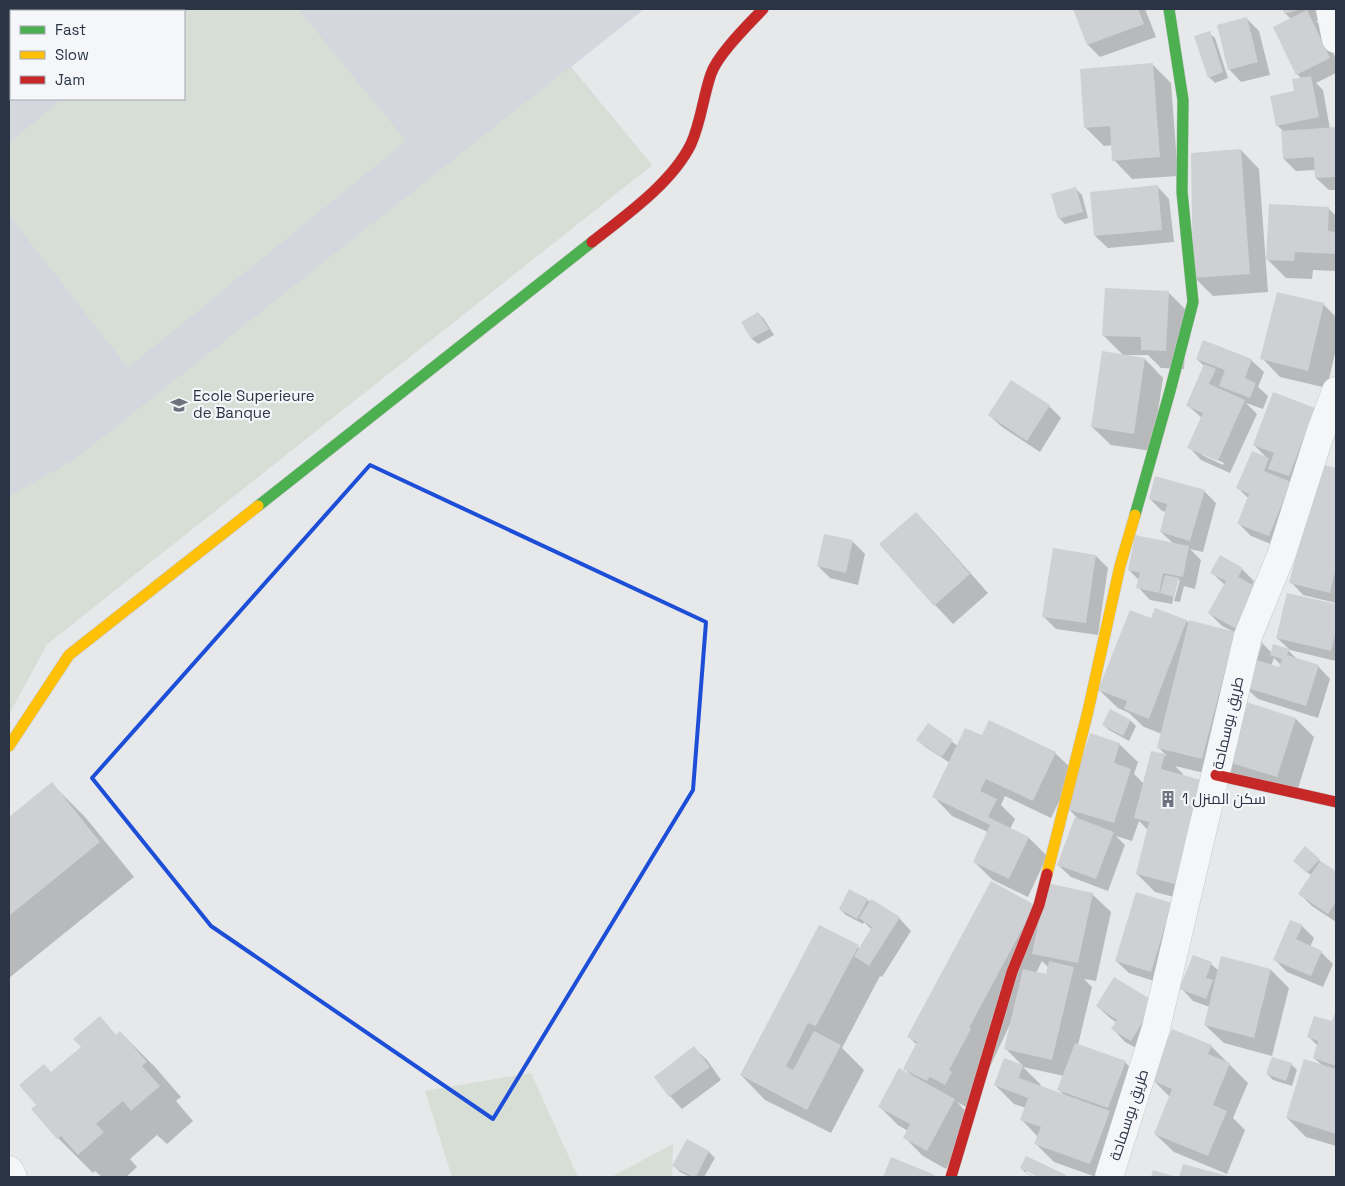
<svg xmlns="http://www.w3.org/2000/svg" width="1345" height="1186" font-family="'Space Grotesk',Cairo,sans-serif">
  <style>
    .built { fill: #d4d7dd; fill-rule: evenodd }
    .green { fill: #d6ded6 }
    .shadow { fill: #0003; fill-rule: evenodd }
    .building { fill: #ced0d3 }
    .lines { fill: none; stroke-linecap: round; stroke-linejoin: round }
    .street-casing { stroke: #c4c6c8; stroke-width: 29 }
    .fast-casing { stroke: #c4c6c8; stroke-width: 12 }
    .slow-casing { stroke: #c4c6c8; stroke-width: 12 }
    .jam-casing { stroke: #c4c6c8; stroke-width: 12 }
    .street { stroke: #f5f6f7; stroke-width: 28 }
    .fast { stroke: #4caf50; stroke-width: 11 }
    .slow { stroke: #ffc107; stroke-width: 11 }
    .jam { stroke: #c62828; stroke-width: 11 }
    .marked { fill: none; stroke: #1d4ed8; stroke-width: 4; stroke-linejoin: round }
    .labels { text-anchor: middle; stroke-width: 4.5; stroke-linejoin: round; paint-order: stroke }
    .poi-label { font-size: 15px; fill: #2b3445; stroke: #f4f6f9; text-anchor: start }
    .street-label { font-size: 15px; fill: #2b3445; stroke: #f4f6f9 }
  </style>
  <rect width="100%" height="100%" fill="#e6e8ea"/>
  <path class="built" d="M9,9h635l-73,58 81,98 -605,479 -38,70zM11,11h173v88h-173z"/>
  <g class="green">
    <path d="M173,9h125l108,132 -278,227 -119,-153v-72l53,-44h122v-88h-14z"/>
    <path d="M570,67l82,98 -605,479 -38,70v-218l65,-36z"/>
    <path d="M531,1073l47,104h-126l-27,-86z"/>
    <path d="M673,1144l-1,33h-61z"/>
  </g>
  <g class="shadow">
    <path d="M12,9h100l-3,2h-94z"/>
    <path d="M1075,9h70l11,28 -56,20 -12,-12z"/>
    <path d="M1284,9h42l2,9 -12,3 3,3 17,35v14l-20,10 7,7 7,39 6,-1v62h-7l-13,-12v-8l-20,1 -12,-12v-27l-7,-7 25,-46 -5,-5 -6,-55 -6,-6z"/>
    <path d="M1247,19l12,12 11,44 -29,7 -12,-13z"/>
    <path d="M11,26v8l-2,-3v-3z"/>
    <path d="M1209,33l6,5 13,40 -13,5 -6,-6z"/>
    <path d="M1153,65l18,18 7,93 -46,3 -18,-19 -1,-15 -9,1 -19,-19z"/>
    <path d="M1241,150l18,19 9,123 -55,4 -19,-19z"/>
    <path d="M1157,186l12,13 5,43 -66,6 -13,-12 -4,-43z"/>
    <path d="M1076,189l6,6 6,23 -23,6 -6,-6z"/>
    <path d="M1328,208l8,8v55l-23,-1 -1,9 -26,-1 -20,-20z"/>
    <path d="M1169,293l18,18 -3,58 -23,-1 -13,-13h-25l-20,-20z"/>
    <path d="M1278,294l46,11 12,12v32l-9,39 -47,-11 -18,-19z"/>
    <path d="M758,313l6,6 10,16 -16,9 -6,-5 -9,-16z"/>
    <path d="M1145,359l18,19 -11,73 -41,-6 -19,-18z"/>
    <path d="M1197,359l54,1 13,12 -6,15 10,9 -5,13 -17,-6 11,11 -27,59 -29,-13 -12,-13 13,-29 -15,-13 17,-39zM1202,453l22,10 -1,2 -21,-10z"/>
    <path d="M1049,406l12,12 -21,34 -38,-25 -13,-12z"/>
    <path d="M1314,409l13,12 -46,127 -30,-12 -12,-12 10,-25 -11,-11 30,-29 -14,-14z"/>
    <path d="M1313,464l23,6v133l-33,-8 -12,-13 16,-63z"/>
    <path d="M1204,491l12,12 -13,49 -13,-3 11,11 -6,29 -11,-3 -4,16 -6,-1 6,-21h-3l-5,24 -22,-4 -12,-13 1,-7 -10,-10 45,-26 -13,-12 6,-20 -5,-1 -12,-12z"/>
    <path d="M916,513l18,19 54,61 -35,31 -18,-19 -54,-61z"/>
    <path d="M853,542l12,12 -7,31 -28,-7 -12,-12z"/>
    <path d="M1096,556l12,12 -10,67 -42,-6 -13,-13z"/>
    <path d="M1242,569l12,12 -2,5 -1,55 11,2 10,10 16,-3 10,10 20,6 12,13 -12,39 -60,-19 -14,-13 -4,15 56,18 18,18 -18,58 -121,-29 8,8 10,128 -38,-10 -18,-18 11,-44 -9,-9 -7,20 -16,-5 9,9 -17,46 -37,-14 -13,-12 22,-44 -12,-13 51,-64 19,18 -4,12 10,10 8,-32 15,4 -8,-8 3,-14 -18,-7 -15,-14 -11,-5 -19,-18 53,-70 4,-11 31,12 3,3 44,8 -12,-6 -13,-13 16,-28 -13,-12zM1274,658l7,7 -1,4 -9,-3z"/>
    <path d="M1288,594l48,12v55l-46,-11 -13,-12z"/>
    <path d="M1131,721l5,5 -7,15 -20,-11 -6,-5z"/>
    <path d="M928,725l30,21 24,-9 73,16 19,18 -23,47 -46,-22 -4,9 14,14 -5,10 19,9 18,18 -19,41 -35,-17 -19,-18 14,-30 -36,-16 -18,-19 16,-34 -26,-17 -6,-6z"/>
    <path d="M52,784l34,34 48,59 -125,101v-160z"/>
    <path d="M1319,860l17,13v49l-24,-16 -12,-12 12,-18 -12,-10z"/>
    <path d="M1092,894l19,18 -15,69 -12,-2 8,8 -14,58 47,17 12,13 -41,102 -42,-15 -18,-18 2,-7 -16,-17 4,-12 -12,-4 -19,-19 10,-25 18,6 -18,-18 8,-30 -43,91 -13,-7 16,17 -27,50 -23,-13 -18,-18 3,-7 -10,-6 -18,-18 32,-31 -8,-8 13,-23 -8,-8 125,-131zM1042,961l7,7 -2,8 -11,-3zM1023,1067l41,9 -5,14 6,6 -25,-9 1,-2z"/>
    <path d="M867,900l32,18 12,13 -29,46 -2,-1 -38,72 22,22 -33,63 -66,-33 -24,-25 117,-128 2,2 12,-19 -8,-8 -1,2 -17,-9 -6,-6z"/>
    <path d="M1171,904l-8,80 -34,-11 -13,-12z"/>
    <path d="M1302,926l12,12 -4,9 11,5 12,12 -10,23 -36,-15 -12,-12z"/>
    <path d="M1211,964l8,7 52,-1 18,18 -17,68 -48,-13 -19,-18 5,-18 -17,-6 -12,-13z"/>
    <path d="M1154,1003l-10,49 -19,-10 -12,-13 4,-6 -7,-5 -13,-12z"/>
    <path d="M1336,1013v133l-30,-9 -19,-19 35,-53 -8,-7 4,-12 -9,-9 24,-14z"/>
    <path d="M100,1018l17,18 3,-4 35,35 26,30 -5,4 17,20 -26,23 -10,-9 -27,24 7,8 -11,10h-24l-7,-6 -2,2 -35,-35 -25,-29 5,-4 14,-32 30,-26z"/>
    <path d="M1211,1046l37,37 -15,35 12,12 -18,44 -53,-22 -19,-18 15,-37 -17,-17z"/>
    <path d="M694,1048l13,12 14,20 -39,29 -12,-13 -14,-19z"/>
    <path d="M1291,1064l6,6 -5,16 -19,-6 -6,-6z"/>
    <path d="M688,1141l21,11 6,6 -11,19h-14l-10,-5 -6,-6z"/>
    <path d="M892,1158l42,18 2,1h-52z"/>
    <path d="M1021,1168l44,8 1,1h-25l-15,-7v3l9,4h-1l-7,-3z"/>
  </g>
  <g class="building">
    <path d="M32,9h38l-4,2h-37z"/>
    <path d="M1073,9h65l6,15 -57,21z"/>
    <path d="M1283,9h18l-17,5z"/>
    <path d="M1307,10l23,48 -34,17 -23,-48z"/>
    <path d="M1247,17l11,45 -30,8 -11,-45z"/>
    <path d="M1210,31l13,41 -15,6 -14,-42z"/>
    <path d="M1153,63l7,94 -48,4 -2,-35 -26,2 -4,-59z"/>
    <path d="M1311,76l8,41 -43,9 -6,-30 24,-5 -2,-12z"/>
    <path d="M1336,127v50l-21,1 -1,-21 -31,2 -2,-28z"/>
    <path d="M1241,149l9,125 -57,4 -2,-125z"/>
    <path d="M1158,185l4,45 -68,6 -4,-44z"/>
    <path d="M1076,187l7,25 -25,7 -7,-25z"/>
    <path d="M1269,204l60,3 -1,24 8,1v22l-41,-2 -1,9 -28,-1z"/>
    <path d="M1105,288l64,3 -3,60 -25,-1v-13l-39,-1z"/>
    <path d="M1277,292l47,11 -16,68 -48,-12z"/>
    <path d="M758,312l11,17 -18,10 -10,-17z"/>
    <path d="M1203,340l49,19 -7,19 11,5 -6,15 -31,-12 6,-16 -29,-11z"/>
    <path d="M1102,351l43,7 -11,76 -43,-7z"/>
    <path d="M1204,364l12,5 -7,15 36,16 -27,61 -31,-13 16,-35 -17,-7z"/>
    <path d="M1011,380l39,25 -23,36 -39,-26z"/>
    <path d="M1273,392l42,16 -26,68 -21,-7 6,-16 -21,-8z"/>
    <path d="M1252,451l17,7 -5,13 27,11 -22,54 -32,-12 12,-30 -13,-6z"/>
    <path d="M1312,462l24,6v99l-6,26 -41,-10 18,-68z"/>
    <path d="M1155,476l50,14 -15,51 -30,-9 7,-28 -18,-5z"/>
    <path d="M916,512l54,62 -36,32 -55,-62z"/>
    <path d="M824,534l29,6 -7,33 -29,-7z"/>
    <path d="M1135,535l54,11 -6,31 -20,-4 -4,20 -23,-5 4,-15 -12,-3z"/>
    <path d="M1053,548l43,7 -10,68 -44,-6z"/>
    <path d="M1220,555l23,13 -5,9 22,12 -22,41 -30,-17 18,-32 -16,-8z"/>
    <path d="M1165,575l14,3 -5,19 -14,-4z"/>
    <path d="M1287,593l49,11v26l-5,21 -55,-13z"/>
    <path d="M1155,608l32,12 -38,99 -25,-10 3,-8 -29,-11 32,-80 21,8z"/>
    <path d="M1189,620l46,12 -33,127 -45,-11z"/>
    <path d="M1258,641l5,1 -6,18 22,7 3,-8 -12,-4 3,-11 16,5 -2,6 32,10 -13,41 -62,-19z"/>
    <path d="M1237,699l59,19 -19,59 -59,-18z"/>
    <path d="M1110,709l21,11 -8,16 -21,-11z"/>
    <path d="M989,720l67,32 -23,49 -47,-22 -6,12 17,8 -9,18 41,20 -20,42 -36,-17 17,-37 -58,-28 33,-69 17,7z"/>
    <path d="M928,723l25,17 -11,17 -26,-17z"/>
    <path d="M1090,733l30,10 -6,20 17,6 -17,54 -48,-14z"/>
    <path d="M1151,751l14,3 -4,15 40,11 -26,104 -39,-10 13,-52 -15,-4z"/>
    <path d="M52,782l48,60 -91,74v-99z"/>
    <path d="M1075,817l39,15 -18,47 -39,-14z"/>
    <path d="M1305,846l15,13 -13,14 -14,-12z"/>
    <path d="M1320,861l16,10v31l-8,12 -30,-20z"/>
    <path d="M991,881l44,24 -66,123 2,1 -22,41 3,2 -7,13 -15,-8 -3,4 -24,-12 14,-27 -10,-5z"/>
    <path d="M1047,883l46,10 -15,70 -46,-9z"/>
    <path d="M849,889l19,10 -11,20 -18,-10z"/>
    <path d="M1136,892l36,11 -21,69 -36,-11z"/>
    <path d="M871,899l29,18 -31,49 -15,-10 18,-29 -13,-9z"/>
    <path d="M1290,920l13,5 -7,14 26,12 -11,25 -38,-16z"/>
    <path d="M819,925l40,20 -43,81 -8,-3 -22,43 7,4 21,-39 27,14 -34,65 -67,-35z"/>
    <path d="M1193,955l19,7 -6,16 7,2 -7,19 -27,-10z"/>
    <path d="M1221,956l50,13 -17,69 -50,-13z"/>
    <path d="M1049,961l25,6 -22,93 -48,-11 19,-80 23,5z"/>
    <path d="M1114,977l41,25 -24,39 -20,-12 6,-9 -21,-14z"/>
    <path d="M1336,1010v56l-23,-8 5,-17 -11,-4 7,-21 18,5z"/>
    <path d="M100,1016l16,19 4,-4 27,31 -5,4 18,20 -29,25 -8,-10 -27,23 8,8 -26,23 -17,-19 -4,3 -26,-30 5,-4 -17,-20 25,-21 7,8 30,-25 -8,-8z"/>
    <path d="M1172,1029l40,16 -4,9 22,9 -17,42 14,6 -19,45 -54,-22 18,-45 -21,-9z"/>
    <path d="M1075,1043l51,18 -18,47 -51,-18z"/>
    <path d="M694,1046l16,21 -41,30 -15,-20z"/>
    <path d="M1272,1057l20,6 -6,18 -20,-7z"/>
    <path d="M1004,1058l19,7 -4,13 91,33 -20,53 -56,-20 7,-17 -21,-7 8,-22 -34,-13z"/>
    <path d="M1304,1059l32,10v65l-50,-16z"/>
    <path d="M899,1068l56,31 -28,52 -24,-13 7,-14 -32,-17z"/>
    <path d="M687,1139l22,12 -13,26h-3l-21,-11z"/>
    <path d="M1026,1156l40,19 -2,2h-26l-18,-9z"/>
    <path d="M891,1157l44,18 -1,2h-51z"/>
    <path d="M1183,1164l48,13h-52z"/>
    <path d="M1153,1170l23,7h-25z"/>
  </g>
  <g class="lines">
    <g class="street-casing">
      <g id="street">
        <path d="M1330,9l6,30"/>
        <path d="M9,1170l4,7"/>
        <path d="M1109,1177l47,-149 92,-392 34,-83 38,-119 16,-43"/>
      </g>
    </g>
    <g class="fast-casing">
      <g id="fast">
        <path d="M258,506l334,-264"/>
        <path d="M1135,515l35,-124 23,-89 -11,-110 1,-92 -14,-91"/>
      </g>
    </g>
    <g class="slow-casing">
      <g id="slow">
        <path d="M9,746l60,-91 189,-149"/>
        <path d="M1047,874l41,-163 32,-145 15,-51"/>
      </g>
    </g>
    <g class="jam-casing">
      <g id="jam">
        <path d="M592,242c33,-26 80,-59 99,-98 10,-22 12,-47 20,-70 7,-20 37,-49 52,-65"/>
        <path d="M1216,775l120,27"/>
        <path d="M951,1177l61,-205 27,-67 8,-31"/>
      </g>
    </g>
    <use href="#street" class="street"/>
    <use href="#fast" class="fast"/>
    <use href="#slow" class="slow"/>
    <use href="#jam" class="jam"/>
  </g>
  <path class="marked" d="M370,465l336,157 -13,168 -200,329 -282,-193 -119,-148z"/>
  <defs>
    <g id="university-bare" transform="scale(1.35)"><path d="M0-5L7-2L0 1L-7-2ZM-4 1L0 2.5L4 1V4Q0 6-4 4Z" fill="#6c737f" stroke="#f4f6f9" stroke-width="2.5" paint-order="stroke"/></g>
    <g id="building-bare" transform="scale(1.35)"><path d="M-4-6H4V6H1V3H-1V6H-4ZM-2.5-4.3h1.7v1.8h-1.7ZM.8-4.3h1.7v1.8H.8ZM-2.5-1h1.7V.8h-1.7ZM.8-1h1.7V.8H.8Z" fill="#6c737f" stroke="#f4f6f9" stroke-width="2.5" paint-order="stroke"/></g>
  </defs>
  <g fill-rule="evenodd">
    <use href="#university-bare" x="179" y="405"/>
    <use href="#building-bare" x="1168" y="799"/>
  </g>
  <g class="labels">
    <g class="poi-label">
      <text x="193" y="401">Ecole Superieure<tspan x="193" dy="17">de Banque</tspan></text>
      <text x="1182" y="804">سكن المنزل 1</text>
    </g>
    <g class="street-label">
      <text transform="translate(1228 723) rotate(-77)" y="5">طريق بوسماحة</text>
      <text transform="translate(1129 1115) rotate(-72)" y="5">طريق بوسماحة</text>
    </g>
  </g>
  <rect width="1345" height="1186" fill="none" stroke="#2b3445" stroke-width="20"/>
  <rect x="10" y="10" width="175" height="90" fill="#f4f6f9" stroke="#a4a8b1"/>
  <rect x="20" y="26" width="25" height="8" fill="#4caf50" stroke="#a4a8b1"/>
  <text x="55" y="35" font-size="15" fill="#2b3445">Fast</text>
  <rect x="20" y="51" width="25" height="8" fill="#ffc107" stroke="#a4a8b1"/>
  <text x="55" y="60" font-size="15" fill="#2b3445">Slow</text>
  <rect x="20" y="76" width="25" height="8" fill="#c62828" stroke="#a4a8b1"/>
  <text x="55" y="85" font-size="15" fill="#2b3445">Jam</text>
</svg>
